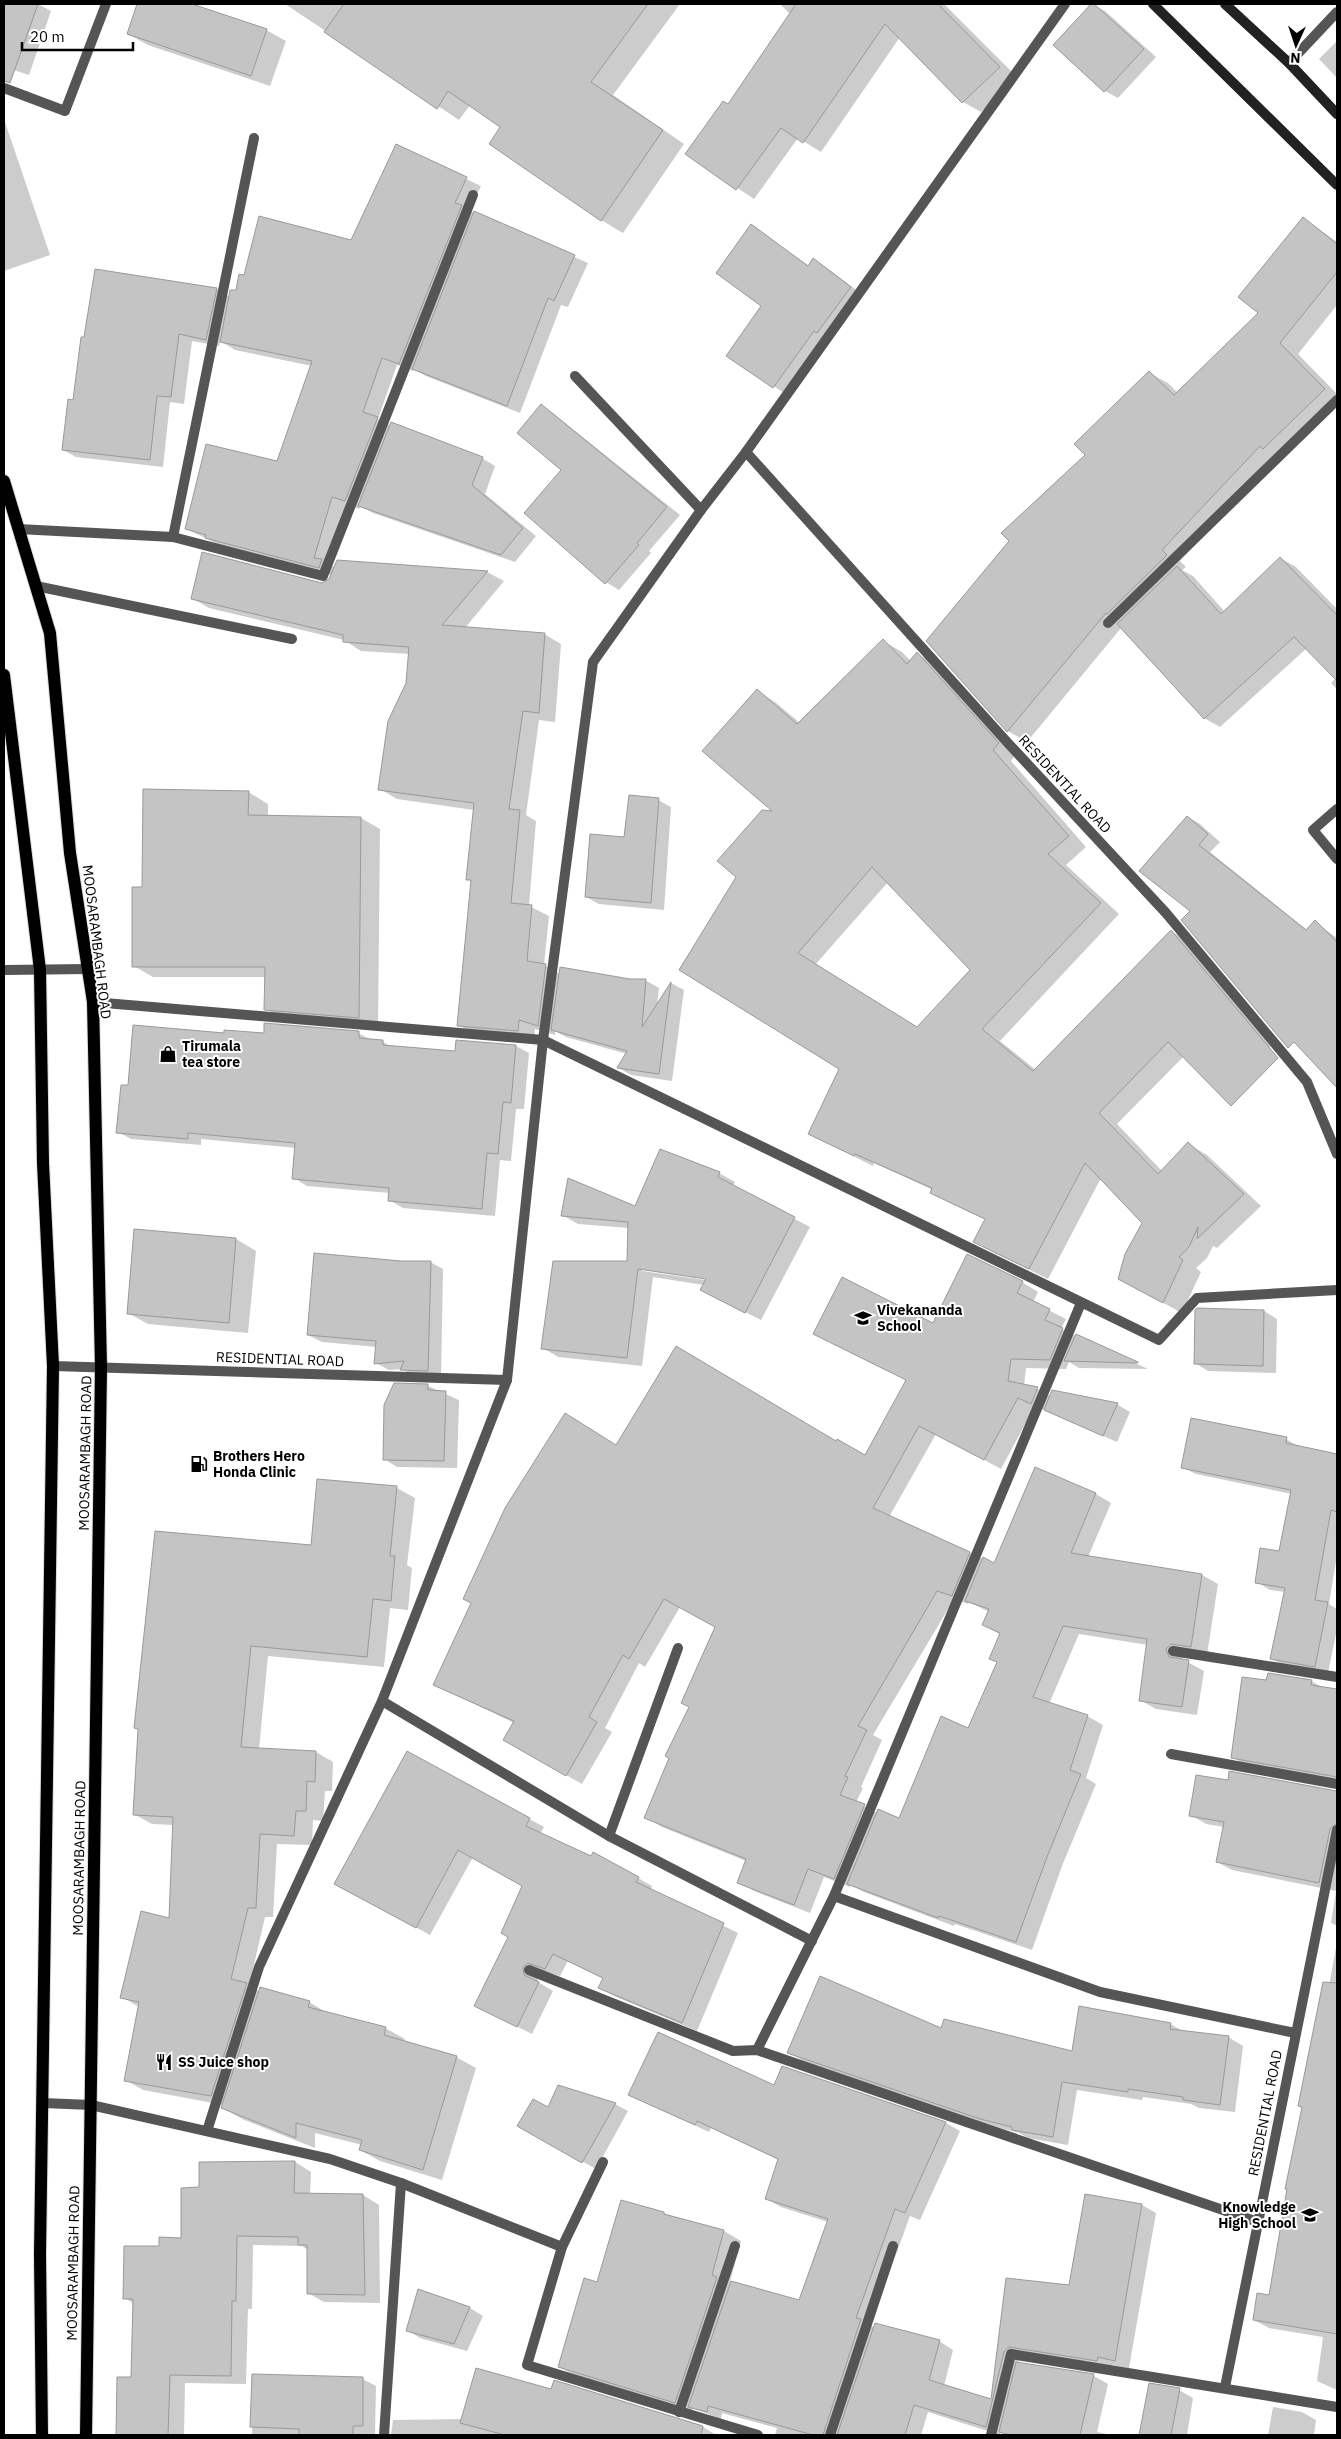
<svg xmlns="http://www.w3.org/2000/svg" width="1341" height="2439" font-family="'IBM Plex Sans',sans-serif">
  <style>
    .shadow { fill: #0003; fill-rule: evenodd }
    .building { fill: #c4c4c4; stroke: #999; fill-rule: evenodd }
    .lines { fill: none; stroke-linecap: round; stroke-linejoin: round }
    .primary-casing { stroke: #dbdbdb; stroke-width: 14 }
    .street { stroke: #555; stroke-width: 10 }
    .secondary { stroke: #222; stroke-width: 10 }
    .primary { stroke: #000; stroke-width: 12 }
    .labels { text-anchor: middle; stroke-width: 4; stroke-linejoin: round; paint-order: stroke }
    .street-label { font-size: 14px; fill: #000; stroke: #fff }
    .poi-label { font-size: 14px; font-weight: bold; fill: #000; stroke: #fff; text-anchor: start }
  </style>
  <rect width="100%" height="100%" fill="#fff"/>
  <g class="shadow">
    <path d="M4,4h34l13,7 -22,64 -25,-8z"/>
    <path d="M138,4h50l78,26 20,11 -16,45 -122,-41 -20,-11z"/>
    <path d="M285,4h193l19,12 9,-12h174l-67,91 71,49 -61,89 -22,-13 -99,-93 -32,-22 -11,15z"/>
    <path d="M780,4h164l73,73 -36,35 -18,-10 -63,-65 -79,115 -23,-14 -44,61 -67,-45 41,-48 62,-92z"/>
    <path d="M1092,4l13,7 51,46 -38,41 -13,-7 -51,-46z"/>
    <path d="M1337,41v37l-18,-19z"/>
    <path d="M4,119l46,136 -46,16z"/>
    <path d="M396,146l85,40 -12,25 119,52 -20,44 -7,-2 -41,108 -94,-37 -12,-7 -1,2 -16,-6 -19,54 13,7 91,32 13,8 -10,28 51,42 -21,26 -142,-49 -12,-7 -2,3 -12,-5 -18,60 5,3 4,-6 149,11 17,9 -39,47 79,6 17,10 -6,78 -16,-2 -13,95 10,6 -7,85 20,10 -5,49 16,9 85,6 14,8 -2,18 14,-23 13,7 -12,91 -41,-6 -12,-7 8,-14 -61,-17 -11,-6v4l-20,-6 -1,11 -59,-5 -16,-10 13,-143 -5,-3 7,-69 -77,-11 -17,-10 28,-106 2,-29 -49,-3 -17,-11 -135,-32 -17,-10 130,-14 8,-4 2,-5 -111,-29 -34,-17 91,-66 34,-97 -77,-16 -15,-9 -1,5 -27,-5 -8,63 -14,-2 -7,65 -87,-10 -13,-7 11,-49 142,-112 14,8 7,-5 8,-16 107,-34z"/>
    <path d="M1303,218l34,24v63l-39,49 39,40v12l-59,51 -98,104 6,6 -4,3 11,6 32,36 55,-54 16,9 41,42v80l-6,-6 5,-5 -29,-30 -87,79 -16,-9 -83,-90 -94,114 -19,-11 -81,-90 160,-186 62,-82 19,10 10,10 82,-80z"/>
    <path d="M752,226l57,40 5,-6 13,8 36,27 -76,100 -59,-40 35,-50z"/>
    <path d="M541,406l13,8 126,101 -31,36 2,2 -32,37 -13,-8z"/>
    <path d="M883,641l19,11 9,9 6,-7 19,10 80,90 -5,7 75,86 -20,18 53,49 -119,127 36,29 136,-138 18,10 84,101 -48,48 -42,-35 -67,68 45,47 26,-27 19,11 54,51 -44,42 -4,-2 -6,12 -11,10 5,4 -19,41 -63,-34 25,-56 -43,-45 -53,101 -55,-27 -18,-11 11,-21 -36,-17 -19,-11 2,-2 -59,-27 -1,3 -64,-32 31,-66 -160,-99 96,-156 -19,-122 18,11 25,21zM888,882l84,88 -55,58 -102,-63z"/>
    <path d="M248,792l20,12v13l93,1 19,11 -2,199 -93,-8 -19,-11v-32h-113l-19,-11 9,-78z"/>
    <path d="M658,800l13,7 -7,103 -65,-6 -13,-7 40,-59z"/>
    <path d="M1188,817l12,7 20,18 -10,10 97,78 8,-8 22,16v30l-58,60 -87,-117z"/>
    <path d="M1337,1024v57l-9,-5 -22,-24z"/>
    <path d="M358,1033l13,7 12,2 8,5 65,5 1,-11 59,5 13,7 -5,56h-8l-5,52 -11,-1 -5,56 -92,-8 -14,-8 1,-7 -83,-7 -13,-8 2,-30 -95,-9v6l-70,-6 -13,-7 11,-45 96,-53z"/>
    <path d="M719,1173l16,9 -2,4 77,41 -49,93 -44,-22 -13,-13 -51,-8 -11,89 -84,-9 -15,-9 85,-86 1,-34 -51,-4 -16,-9 73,-7zM642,1269l70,10v2l-70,-10z"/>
    <path d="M135,1230l101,9 20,12 -8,82 -100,-9 -20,-11z"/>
    <path d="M401,1262h29l13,7 -2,109 -26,-1 -13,-8 -13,1 -13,-7 1,-16 -55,-5 -14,-7z"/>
    <path d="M1022,1282l16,10 -5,10 33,17 -5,10 87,40 -69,-1 -10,-6 -3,7 -40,-1 -2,18 14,3 13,7 2,-4 65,13 12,7 -13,30 -82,-36 -34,63 -65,-35 -47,83 106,47 41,-95 60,25 15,9 -23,54 114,18 16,9 -11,71 -20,-2 -5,6 22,12 -7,44 -41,-6 -16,-9 8,-55 -69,-11 -30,70 38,12 16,9 -17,53 10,6 -34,82 -30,84 -77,-26 -1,2 -90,-34 -13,-7 -1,2 -26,-10 -14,36 -56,-22 -16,-9 8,-21 -84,-34 -16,-10 44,-110 27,-80 -37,-20 -35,60 -6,-4 -34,65 7,4 -30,52 -78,-44 10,-17 -79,-38 181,-239 220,-3 30,14 41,-77 27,-55zM954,1599l14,5 1,-2 20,10 -5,13 17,10 -3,27 -29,67 -69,90 -23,-6 -21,-11 7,-14 -2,-1 21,-47 -9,-5z"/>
    <path d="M1198,1309l66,2 13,8 -1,54 -68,-2 -13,-8z"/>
    <path d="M428,1386l31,14 -2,68 -60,-1 -13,-8z"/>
    <path d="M1286,1439l13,8 38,8v100l-8,49 8,5v20l-9,44 -43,-7 -13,-7 13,-67 -15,-2 -13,-8 23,-30 12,-58 -96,-20 -14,-7z"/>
    <path d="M318,1480l79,8 18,10 -8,67 5,3 -4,42 -18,-2 -6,59 -116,-11 -9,93 57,3 17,10 -1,29h-7l-2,30 -10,-1 -1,25 -35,-1 -4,73h-8l-16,69 11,6 49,10 20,12 56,14 20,11 -1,3 52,15 20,11 -34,112 -62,-19 -20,-11 2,-5 -47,-12v15l-73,-29 -19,-11 1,-3 -81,-15 -17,-10 13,-73 -17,-10 48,-78 4,-94 -22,-1 -18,-10 5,-84 -3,-2 176,-181z"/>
    <path d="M1267,1681h44l13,7 13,2v92l-90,-16 -15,-9z"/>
    <path d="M407,1753l137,74 -4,7 98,44 14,8 -2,4 88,43 -41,98 -83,-35 -14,-8 4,-9 -36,-18 -8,15 -17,-5 -6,4 1,7 15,9 -21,43 -56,-28 34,-69 14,-51 -51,-29 -43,78 -80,-44z"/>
    <path d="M1229,1781l108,11v134l-6,-3 5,-32 -104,-21 -15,-8 7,-35 -18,-3 -15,-9z"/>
    <path d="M1337,1942v448l-20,-9 6,-44 -54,-9 -15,-8 16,-24 33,-188 -4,-2 21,-71z"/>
    <path d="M1170,2024l15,8 43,5 15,9 -8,66 -36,-4 -8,-4 -48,-7 -1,3 -65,-10 -9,55 -40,-7 -9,-5 -22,-6 -193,-66 -15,-8 153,-23 131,22z"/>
    <path d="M783,2067l163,56 14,8 -40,89 -10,-4 -40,110 69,15 14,9 -9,36 48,15 15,-122 63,8 16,-91 56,9 14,8 -27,155 -17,-3 -1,3 -88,-13 -6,8 77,13 14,8 -11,48 15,3h-105l-6,-4 -1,4 -72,-23 -7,23h-146l2,-7 -55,-15 -1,6 -28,-11 -1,3 -116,-35 -17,-9 105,-154 7,4 53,14 17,10 -11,41 70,20 28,-80 -47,-15 -14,-8 12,-39 -68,-32 -2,4 -65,-30 130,-15z"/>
    <path d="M615,2104l13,7 -32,58 -77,-43 29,-17z"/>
    <path d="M295,2162l16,10 -1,23h53l16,10 1,98 -56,-1 -16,-9v-43l-6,-4 -49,-1 -1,64h-4l-2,75 -61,-1 -1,52h-67l1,-57h14l2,-74 -9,-6 35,-50 22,-9 18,-50z"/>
    <path d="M418,2291l52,17 13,8 -16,35 -47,-13 -13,-8z"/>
    <path d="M253,2375l110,4 13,7 -1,49h-123z"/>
    <path d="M555,2382l148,45 13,8h-325l2,-15 70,-1 89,-28z"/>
    <path d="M1150,2385l29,5 14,8 -6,37h-46z"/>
    <path d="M1273,2407l29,5 14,8 -2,15h-46z"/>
  </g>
  <g class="building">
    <path d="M4,4h34l-28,79 -6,-2z"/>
    <path d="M137,4h55l75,25 -16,47 -124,-42z"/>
    <path d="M344,4h304l-57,78 72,48 -62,91 -112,-77 11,-17 -52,-36 -11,18 -113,-77z"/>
    <path d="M796,4h142l62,63 -38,36 -77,-79 -82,119 -22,-15 -45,62 -51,-36 38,-53 5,3z"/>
    <path d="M1091,4h3l50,45 -40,43 -51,-47z"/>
    <path d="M396,144l71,33 -12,26 7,2 -63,159 -17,-6 -19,54 15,5 -33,84 -13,-4 -18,61 8,1 -3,9 -114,-30 1,-3 -21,-6 21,-85 71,17 35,-100 -92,-19 10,-52h6l3,-16 5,1 15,-59 92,24z"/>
    <path d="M474,211l101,44 -21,46 -6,-3 -41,108 -95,-37z"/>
    <path d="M1303,217l34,27v28l-57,71 45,46 -62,60 -3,-3 -98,104 5,5 -60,59 -1,-1 -99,119 -81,-91 83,-100 -8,-8 84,-78 -11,-11 75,-73 25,24 84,-82 -20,-16z"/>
    <path d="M751,224l57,42 5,-8 38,29 -34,46 -3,-2 -41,57 -47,-32 35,-50 -45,-33z"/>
    <path d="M95,269l122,19 -11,52 -27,-6 -8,63 -14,-1 -7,64 -88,-10 6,-51 5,1 8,-63h3z"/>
    <path d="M541,404l126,103 -30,36 2,2 -34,39 -81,-71 37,-43 -44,-37z"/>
    <path d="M391,422l92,35 -11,28 51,43 -22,27 -143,-49z"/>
    <path d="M202,552l120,31 7,-4 8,-19 151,11 -46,54 103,8 -6,80 -16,-2 -14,98 11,1 -9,93 21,2 -5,56 19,3 -8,62 -19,-6 -1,11 -61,-5 14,-146h-5l8,-77 -96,-13 10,-69 18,-38 3,-36 -66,-5v-7l-152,-36z"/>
    <path d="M1280,557l57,58v66l-43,-44 -90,82 -87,-95 60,-58 44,48z"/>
    <path d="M883,639l24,25 10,-12 82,91 -6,7 76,86 -21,18 53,49 -119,126 51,42 138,-141 107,128 -47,48 -63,-64 -69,71 59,61 30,-32 56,52 -47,45 1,-12 -9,20 -10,10 4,3 -20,43 -45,-24 7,-25 17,-31 -57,-60 -56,106 -56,-27 12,-23 -55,-26 2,-5 -77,-34 -1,2 -46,-22 31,-65 -160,-99 57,-93 -19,-16 45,-51 10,1 -70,-60 55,-62 40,35zM872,867l98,103 -53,57 -119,-74z"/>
    <path d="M143,789l106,2 -1,24 113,2 -2,201 -95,-8 1,-43h-133v-80h10z"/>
    <path d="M629,795l30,3 -8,105 -66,-6 5,-63 34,3z"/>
    <path d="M1187,816l21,18 -9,11 107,85 9,-10 22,22v146l-43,-46 -6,6 -107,-128 9,-9 -51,-40z"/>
    <path d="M560,967l70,12h16l-4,48 29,-45 -12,92 -42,-6 10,-17 -76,-21z"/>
    <path d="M264,1023l95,8v7l24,2v5l72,6 1,-11 60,5 -5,58 -8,-1 -5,52 -11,-1 -5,56 -94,-8 1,-13 -97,-9 3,-36 -107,-10v6l-72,-6 5,-48h7l5,-60 91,8v-3l40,3z"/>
    <path d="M660,1149l60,23 -2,5 77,40 -50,96 -45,-23 6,-11 -68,-10 -11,89 -86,-9 12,-88h74l1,-39 -67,-6 7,-38 67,28z"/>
    <path d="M134,1229l102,9 -7,85 -102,-9z"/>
    <path d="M314,1253l87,8h30l-3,110 -28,-1 4,-9 -30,3 2,-23 -69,-6z"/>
    <path d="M967,1254l56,27 -6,12 33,16 -5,11 18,8 -13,32 -39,-1 -3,22 30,6 -7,17 -13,-6 -34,62 -65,-34 -46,82 97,44 -18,44 -15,-5 -79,135 9,4 -22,46 3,1 -8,18 25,9 -31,75 -26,-10 -14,36 -57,-22 9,-24 -102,-41 25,-60 -4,-2 24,-49 -8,-4 34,-76 -51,-28 -35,60 -6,-4 -34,62 8,5 -31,54 -63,-36 11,-19 -81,-36 38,-82 -8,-4 42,-91 60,-95 51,32 60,-99 160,95 1,-2 28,16 41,-75 -93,-46 29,-57 91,46z"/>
    <path d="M1197,1308l67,2 -1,56 -69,-2 1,-54z"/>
    <path d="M1076,1334l62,28v1l-74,-2z"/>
    <path d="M394,1383l34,1v6l18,1 -2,70 -61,-1 1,-55z"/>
    <path d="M1052,1390l66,13 -15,33 -59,-26z"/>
    <path d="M1191,1418l96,19 -1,6 51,11v58l-6,-2 -16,90 13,2 -13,65 -45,-8 15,-71 -30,-5 5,-35 19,3 12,-61 -110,-22z"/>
    <path d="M1035,1467l61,26 -25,60 131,21 -11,73 -20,-3 -5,5 3,8 20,3 -7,47 -43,-6 8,-62 -84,-13 -30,71 55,18 -18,55 11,4 -34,83 -31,85 -77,-26 -1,2 -91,-34 31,-75 21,9 42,-102 27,12 29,-66 -8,-3 11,-26 -18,-8 7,-16 -24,-8 18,-44 11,6z"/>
    <path d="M317,1479l80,7 -7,70h5l-4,45 -18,-2 -6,58 -116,-11 -10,101 75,4 -1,31 -8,-1 -1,30h-10l-2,25 -34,-2 -4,74h-8l-17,71 16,4 -36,113 -87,-15 15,-79 -19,-4 21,-87 28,7 4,-101 -40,-2 5,-86 -4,-1 21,-197 156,14z"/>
    <path d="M1268,1673l44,7 -1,5 26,4v88l-106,-19 11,-81 24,3z"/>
    <path d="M407,1751l123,67 -4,8 65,30 2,-4 46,25 -3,5 88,41 -42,100 -84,-35 5,-10 -50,-24 -8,15 -17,-6 -5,4 1,8 15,7 -22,45 -43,-21 34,-69 -7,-4 21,-47 -64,-36 -42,78 -82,-44z"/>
    <path d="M1229,1771l108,20v32l-7,6 -11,54 -103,-21 8,-40 -35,-6 7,-41 32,5z"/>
    <path d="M820,1976l121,52 3,-9 128,32 7,-45 92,17 -1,6 59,7 -9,69 -37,-5v-3l-55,-8v3l-66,-10 -9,55 -41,-7v-3l-32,-8 -193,-66z"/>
    <path d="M1323,1982l14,1v351l-84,-14 4,-27 12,2 18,-106h-2l17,-82 -4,-1z"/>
    <path d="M260,1987l50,14 -2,6 78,20 -2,8 73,21 -34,114 -64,-20 3,-10 -66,-17v15l-75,-30z"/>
    <path d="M658,2032l116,53 8,-19 164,56 -41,91 -10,-4 -39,109 5,1 -38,116h-10l-105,-29 -1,6 -19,-5 43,-126 68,19 29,-81 -63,-20 13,-40 -81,-38 -2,4 -67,-30z"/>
    <path d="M558,2085l58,18 -34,60 -65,-37 16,-27 15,8z"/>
    <path d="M295,2161l-1,32 69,1 2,101 -58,-1v-49h-9v-8l-61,-1 -1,65h-4l-1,75 -61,-1 -2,60h-52l1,-58h14l2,-78h-10l1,-53h35v-9l22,1v-50l18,-1v-25z"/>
    <path d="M1085,2194l57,10 -27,157 -17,-4 -1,4 -88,-14 -5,5 -18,75 -72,-22 -9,30h-68l38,-112 65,17 -11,40 62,19 15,-121 63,7z"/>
    <path d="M621,2200l43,12v2l60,16 -12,45 5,2 -42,126 -117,-36 26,-89 13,4z"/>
    <path d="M418,2289l52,18 -16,37 -48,-13z"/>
    <path d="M1016,2362l78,12 -14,61h-70l-11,-3z"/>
    <path d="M476,2368l75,21 3,-9 149,46 -2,9h-196l-45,-12z"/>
    <path d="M252,2374l111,3v49h-10v9h-54v-6l-49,-2z"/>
    <path d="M1149,2383l31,5 -9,47h-32z"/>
  </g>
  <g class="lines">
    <g class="primary-casing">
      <g id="primary">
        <path d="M4,481l46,152 20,220 23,149 8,365 -15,1068"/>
        <path d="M4,675l36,295 3,193 10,203 -13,888 2,181"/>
      </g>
    </g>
    <g class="street">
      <path d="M1289,63l48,-51"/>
      <path d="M4,88l61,23 41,-107"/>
      <path d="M575,376l126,134"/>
      <path d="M746,452l261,290 159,171 141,169 30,72"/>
      <path d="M18,529l155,8 150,39 150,-381"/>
      <path d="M173,537l81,-399"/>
      <path d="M36,586l256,53"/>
      <path d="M1108,623l229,-223"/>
      <path d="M1337,809l-24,21 24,29"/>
      <path d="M4,970l84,-1"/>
      <path d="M93,1002l450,38 616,300 38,-42 140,-8"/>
      <path d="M53,1366l454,14"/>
      <path d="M1173,1651l164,26"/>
      <path d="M382,1701l227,135 203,105"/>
      <path d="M1171,1754l166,30"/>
      <path d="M609,1836l69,-188"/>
      <path d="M834,1896l266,96 195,41"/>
      <path d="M529,1970l204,81 24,-1 501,172"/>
      <path d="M757,2050l77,-154 247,-593"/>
      <path d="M43,2103l48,2 239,54 71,24 161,64"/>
      <path d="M207,2131l52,-164 123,-266 125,-321 36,-340 50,-378 108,-152 45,-58 319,-448"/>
      <path d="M603,2162l-41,85 -35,118 231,70"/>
      <path d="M1225,2387l112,-557"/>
      <path d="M679,2412l56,-166"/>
      <path d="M384,2435l17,-252"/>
      <path d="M830,2435l63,-189"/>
      <path d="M991,2435l20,-81 326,53"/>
    </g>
    <g class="secondary">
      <path d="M1153,4l184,181"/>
      <path d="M1225,4l64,59 48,51"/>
    </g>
    <use href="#primary" class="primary"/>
  </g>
  <defs>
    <g id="shop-bare" transform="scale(1.35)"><path d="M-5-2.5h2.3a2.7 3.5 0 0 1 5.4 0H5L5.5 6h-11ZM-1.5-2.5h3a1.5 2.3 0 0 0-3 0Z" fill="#000" stroke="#fff" stroke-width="2.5" paint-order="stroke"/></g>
    <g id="university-bare" transform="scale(1.35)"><path d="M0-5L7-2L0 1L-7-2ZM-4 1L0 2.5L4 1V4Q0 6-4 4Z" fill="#000" stroke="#fff" stroke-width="2.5" paint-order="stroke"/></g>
    <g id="fuel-bare" transform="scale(1.35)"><path d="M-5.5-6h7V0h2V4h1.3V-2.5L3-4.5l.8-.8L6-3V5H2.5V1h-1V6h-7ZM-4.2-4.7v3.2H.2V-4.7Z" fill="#000" stroke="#fff" stroke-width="2.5" paint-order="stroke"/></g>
    <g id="restaurant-bare" transform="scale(1.35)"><path d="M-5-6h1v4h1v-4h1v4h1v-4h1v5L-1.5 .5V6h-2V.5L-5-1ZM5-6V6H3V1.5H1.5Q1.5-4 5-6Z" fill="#000" stroke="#fff" stroke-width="2.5" paint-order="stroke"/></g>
  </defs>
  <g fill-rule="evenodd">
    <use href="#shop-bare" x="168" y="1054"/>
    <use href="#university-bare" x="863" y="1318"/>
    <use href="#fuel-bare" x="199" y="1464"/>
    <use href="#restaurant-bare" x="164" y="2062"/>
    <use href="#university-bare" x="1310" y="2215"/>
  </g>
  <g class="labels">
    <g class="street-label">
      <text transform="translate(1065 784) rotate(47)" y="5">RESIDENTIAL ROAD</text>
      <text transform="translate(97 942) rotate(83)" y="5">MOOSARAMBAGH ROAD</text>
      <text transform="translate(280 1359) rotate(2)" y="5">RESIDENTIAL ROAD</text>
      <text transform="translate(85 1453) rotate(-89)" y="5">MOOSARAMBAGH ROAD</text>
      <text transform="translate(79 1858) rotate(-89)" y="5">MOOSARAMBAGH ROAD</text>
      <text transform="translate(1265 2113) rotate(-79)" y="5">RESIDENTIAL ROAD</text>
      <text transform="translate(73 2263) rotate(-89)" y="5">MOOSARAMBAGH ROAD</text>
    </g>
    <g class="poi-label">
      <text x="182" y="1051">Tirumala<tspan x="182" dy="16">tea store</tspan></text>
      <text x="877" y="1315">Vivekananda<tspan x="877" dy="16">School</tspan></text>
      <text x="213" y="1461">Brothers Hero<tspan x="213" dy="16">Honda Clinic</tspan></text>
      <text x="178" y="2067">SS Juice shop</text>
      <text x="1296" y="2212" text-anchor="end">Knowledge<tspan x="1296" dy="16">High School</tspan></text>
    </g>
  </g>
  <rect width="1341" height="2439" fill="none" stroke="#000000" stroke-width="10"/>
  <g transform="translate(1296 45) rotate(183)" stroke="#ffffff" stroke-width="4" paint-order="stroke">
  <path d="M0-4L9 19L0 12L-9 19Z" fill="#000000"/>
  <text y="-8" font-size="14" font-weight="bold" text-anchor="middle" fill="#000000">N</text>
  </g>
  <path d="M22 42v8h111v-8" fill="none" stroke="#000000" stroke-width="2.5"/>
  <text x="30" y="42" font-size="15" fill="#000000" stroke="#ffffff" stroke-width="4" paint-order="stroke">20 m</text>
</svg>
